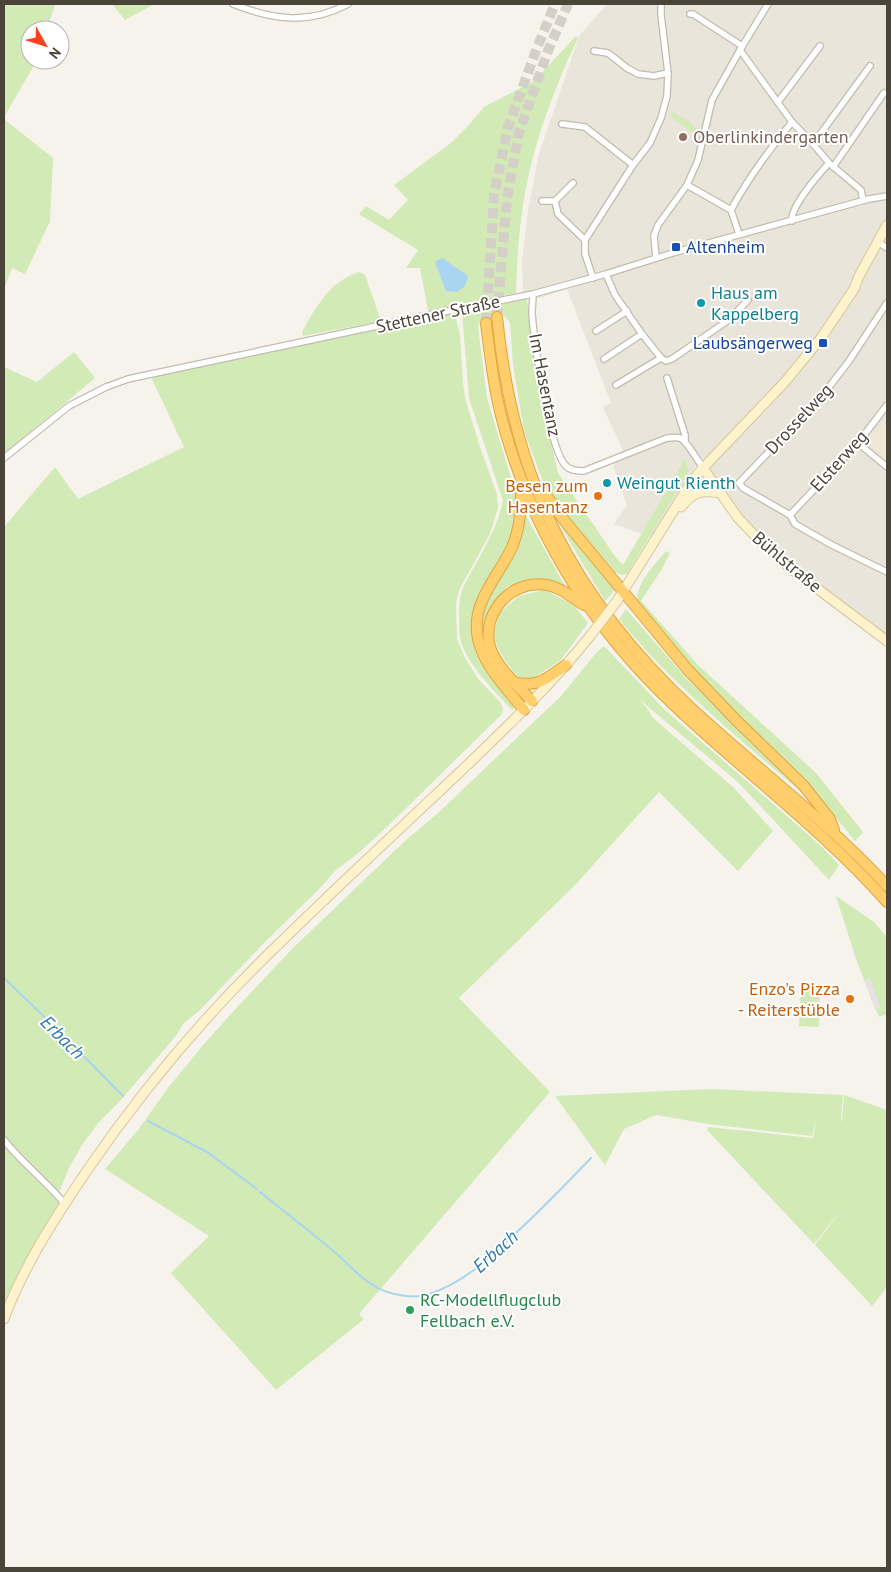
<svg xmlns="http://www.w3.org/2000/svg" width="891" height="1572" font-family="'PT Sans',sans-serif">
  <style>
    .residential { fill: #eae5da }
    .education { fill: #efe8d6 }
    .green { fill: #d2eab5 }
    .parking { fill: #e5e3e0 }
    .water { fill: #a9d4f2 }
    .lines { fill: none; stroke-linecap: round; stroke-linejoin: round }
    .stream { stroke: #a9d4f2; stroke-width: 2 }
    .highway-tunnel { stroke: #d4d0c8; stroke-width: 10; stroke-dasharray: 10 5; stroke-linecap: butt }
    .street-casing { stroke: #c2bbae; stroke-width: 8 }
    .secondary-casing { stroke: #d6c79b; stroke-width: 11 }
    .highway-casing { stroke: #e0a43c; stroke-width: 12 }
    .street { stroke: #fff; stroke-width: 5.5 }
    .secondary { stroke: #fff3cd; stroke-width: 9 }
    .highway { stroke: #ffcf6e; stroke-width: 10 }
    .secondary-bridge-casing { stroke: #d6c79b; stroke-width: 11; stroke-linecap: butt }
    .secondary-bridge { stroke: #fff3cd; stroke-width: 9 }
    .education-dot { fill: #8d6e63; stroke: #fff; stroke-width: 2 }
    .transit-dot { fill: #1a4fb4; stroke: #fff; stroke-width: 2 }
    .culture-dot { fill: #0f9aa8; stroke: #fff; stroke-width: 2 }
    .food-dot { fill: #e8710a; stroke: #fff; stroke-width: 2 }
    .leisure-dot { fill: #2e9e5b; stroke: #fff; stroke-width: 2 }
    .labels { text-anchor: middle; stroke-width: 4; stroke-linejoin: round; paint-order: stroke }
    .education-label { font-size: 18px; fill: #785e54; stroke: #fff; text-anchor: start }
    .transit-label { font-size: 18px; fill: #164399; stroke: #fff; text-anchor: start }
    .culture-label { font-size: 18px; fill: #0d838f; stroke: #fff; text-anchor: start }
    .street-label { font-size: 18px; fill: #4b4439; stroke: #fff }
    .food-label { font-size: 18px; fill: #c56008; stroke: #fff; text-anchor: end }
    .leisure-label { font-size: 18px; fill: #27864d; stroke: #fff; text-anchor: start }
    .water-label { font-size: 19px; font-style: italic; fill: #2e7ab2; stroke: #fff }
  </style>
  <rect width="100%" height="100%" fill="#f6f3ec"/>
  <path class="residential" d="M607,4h280v632l-66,-50 -83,-72 -37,-56 -50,79 -37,-13 13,-19 -14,-39 10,-15 -20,-44 8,-4 -44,-114 -27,9 -17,-5 -1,-31 6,-52 11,-56 40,-118z"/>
  <path class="education" d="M887,415v43l-4,1 -16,-16z"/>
  <g class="green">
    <path d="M4,4h51l-8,26h-17v30h7l-33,57z"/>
    <path d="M112,4h42l-29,16z"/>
    <path d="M576,36l2,2c-26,55 -48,114 -56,175 -4,26 -5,53 -6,80l-88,18 -8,-43h-14l12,-18 -59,-36 7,-8 23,14 19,-20 -14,-15 57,-42 18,-18 15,-18 50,-26z"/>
    <path d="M673,112l17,10 7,7 -3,5 -23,-17z"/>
    <path d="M4,119l49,39 -3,63 -25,53 -13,-6 -8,22z"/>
    <path d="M359,272l6,3 16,46 -78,15 -1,-4c14,-25 28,-51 57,-60z"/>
    <path d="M527,299l8,74 23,100 59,86 6,6 62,-106 4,12 -62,103 -6,1 -6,-3 -57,-67 -16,-26 -18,-48 -11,-66 -3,-43 -8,-8 -19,1 -5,12 9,71 28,93v34l-10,28 -28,44 -6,32 5,25 37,49v8c-17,-18 -49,-49 -53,-74 -1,-6 -1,-13 -1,-19 0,-10 0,-20 4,-30 15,-31 32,-52 40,-87l-34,-103 -7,-85z"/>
    <path d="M455,314l5,22 3,47 2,15 15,49 17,47 1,14 -8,26 -31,56 -3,13 1,36 8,19 14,22 22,23 2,6 -2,6 -109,107 -30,28 -27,21 -17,19 -55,54 -63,66 -16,13 -9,14 -54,63 -22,22 -17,23 -13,23 -10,24 -42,-40 -13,-16v-609l51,-60 23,32 106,-52 -34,-72 282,-59z"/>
    <path d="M74,352l21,26 -91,76v-87l33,15z"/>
    <path d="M525,514l40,72 -28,-7 -30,8 -16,19 -6,29 38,65 -17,-18 -21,-31 -5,-18 4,-28 31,-54z"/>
    <path d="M557,520l59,69 -11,12z"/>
    <path d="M666,551l4,2 -8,16 -21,32 57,64 118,108 47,59 -8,9 -51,-63 -58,-55 -45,-46 -40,-45 -24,-31c-1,-18 18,-37 29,-50z"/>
    <path d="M544,590l29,14 15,19 -27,37 -31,20 -13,-4 -12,-16 -8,-14 -3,-13 5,-19 20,-18z"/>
    <path d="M626,609l62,71 69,66 53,54c-64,-56 -137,-114 -191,-181z"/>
    <path d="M604,646l61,64 138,120 20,18 16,17 -10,15 -90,-97 -99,-83 9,11 4,7 80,69 40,44 -35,40 -79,-79 -84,93 -116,113 91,94 -191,222 5,5 -88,71 -105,-117 38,-37 -104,-67 33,-39 29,-41 37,-45 37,-41 52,-55 113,-108 31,-26 124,-118 36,-44z"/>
    <path d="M836,896l38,26 13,15v77l-8,3 -22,-55z"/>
    <path d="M801,987l19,1 -1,39 -20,-1z"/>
    <path d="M710,1089l133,6 -2,26h1l2,-26 43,15v177l-15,19 -57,-61 30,-39 -31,38 -107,-114 1,-3 105,11 3,-18 -4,16 -104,-12 -52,-9 -32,14 -19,36 -50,-69z"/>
    <path d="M4,1143l9,13 42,40 4,7 -32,54 -23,50z"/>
  </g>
  <path class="parking" d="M870,978l11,30 -6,2 -11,-30z"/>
  <path class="water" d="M442,258l26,18 -3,10 -8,6 -11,-1 -11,-29z"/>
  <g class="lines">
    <g class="stream">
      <path d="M4,978l55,53 64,65"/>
      <path d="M148,1121l59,31 50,37"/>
      <path d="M260,1192c26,21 52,41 77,62 13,12 25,26 41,34 10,6 36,11 48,7 37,-11 65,-38 92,-64 25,-23 49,-48 73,-73"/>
    </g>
    <g class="highway-tunnel">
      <path d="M497,317l10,-118 12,-67 29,-81 20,-47"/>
      <path d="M486,323l8,-128 14,-68 29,-79 18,-44"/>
    </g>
    <g class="street-casing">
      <g id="street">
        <path d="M233,4c40,16 76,21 115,0"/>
        <path d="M690,14h3l49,32"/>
        <path d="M740,50l52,72 21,22 16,19 32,27 2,10"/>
        <path d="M594,51l14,2 19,15 11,6 16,2 14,-3"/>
        <path d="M778,102l42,-56"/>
        <path d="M562,124l23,3 48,38"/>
        <path d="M813,144l57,-78"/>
        <path d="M833,167l51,-74"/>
        <path d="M687,185l44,25"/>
        <path d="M542,201h13l3,13 27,26"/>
        <path d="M555,201l18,-18"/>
        <path d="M792,221c-2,-14 27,-47 37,-58"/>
        <path d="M739,234l-8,-24c17,-32 38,-60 61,-88"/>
        <path d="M878,242l9,6"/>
        <path d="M656,258l-2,-22 4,-11 29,-40 11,-25 14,-60 28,-50 28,-46"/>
        <path d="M606,274l9,21 27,39 19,24 5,3 6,-2 58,-40 18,-19"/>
        <path d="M593,278l-8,-24v-14l48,-75 17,-22 11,-25 6,-22 1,-23 -7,-58v-11"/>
        <path d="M533,294c0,6 -1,13 -1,19 2,27 17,137 34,153 5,5 12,5 18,5l83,-33c4,0 9,-1 13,0 7,3 18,23 23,30"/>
        <path d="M887,303l-38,58 -26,34 -84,88 4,5 47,27 5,9 35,20 57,28"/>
        <path d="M596,331l31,-20"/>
        <path d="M604,359l38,-25"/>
        <path d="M667,378l18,57v7"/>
        <path d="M616,385l45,-27"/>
        <path d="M858,443l29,24"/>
        <path d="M4,458l65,-52 37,-19 22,-8 305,-65 100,-20 73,-20 70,-22 193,-53 18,-3"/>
        <path d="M790,515l68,-72 29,-38"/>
        <path d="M4,1140c18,23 42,41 61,64"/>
      </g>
    </g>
    <g class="secondary-casing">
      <g id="secondary">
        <path d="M703,468l35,50 23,24 33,29 93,70"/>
        <path d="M681,507c13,-16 20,-17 40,-14"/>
        <path d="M617,601l75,-120 11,-13 81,-85 37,-45 33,-49 5,-13 28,-51"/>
        <path d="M4,1319c19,-52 51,-101 82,-147 58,-85 125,-164 200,-235 57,-56 117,-111 175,-166 45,-43 90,-86 129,-135"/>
      </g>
    </g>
    <g class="highway-casing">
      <g id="highway">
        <path d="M497,317c16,163 75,280 195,392 65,60 135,112 195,177"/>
        <path d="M486,323c3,25 6,50 11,75 26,120 90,226 179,309 70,66 147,123 211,195"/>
        <path d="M523,485c-3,9 -2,17 -3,26 0,12 -3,23 -7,34 -8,19 -22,35 -30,54 -21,45 14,78 41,111"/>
        <path d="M539,489l6,5 19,26 124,150 49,51 66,64 27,34 4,11"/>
        <path d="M514,682c25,6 32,-4 52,-17"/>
        <path d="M532,701c-14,-15 -30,-29 -39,-47 -17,-35 16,-76 54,-69 15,3 24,12 37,20"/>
      </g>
    </g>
    <use href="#street" class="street"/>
    <use href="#secondary" class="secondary"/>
    <use href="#highway" class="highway"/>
    <g class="secondary-bridge-casing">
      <path id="secondary-bridge" d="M590,636l27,-35"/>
    </g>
    <use href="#secondary-bridge" class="secondary-bridge"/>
  </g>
  <circle class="education-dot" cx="683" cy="137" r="5"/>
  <g class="transit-dot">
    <rect x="671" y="242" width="10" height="10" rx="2.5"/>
    <rect x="818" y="338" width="10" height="10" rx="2.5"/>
  </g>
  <g class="culture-dot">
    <circle cx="701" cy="303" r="5"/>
    <circle cx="607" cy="483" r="5"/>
  </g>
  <g class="food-dot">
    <circle cx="598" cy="496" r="5"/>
    <circle cx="850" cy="999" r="5"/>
  </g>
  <circle class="leisure-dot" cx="410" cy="1310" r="5"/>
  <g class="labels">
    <g class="education-label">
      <text x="693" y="143">Oberlinkindergarten</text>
    </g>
    <g class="transit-label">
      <text x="686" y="253">Altenheim</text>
      <text x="813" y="349" text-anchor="end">Laubsängerweg</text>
    </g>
    <g class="culture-label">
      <text x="711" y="299">Haus am<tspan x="711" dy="21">Kappelberg</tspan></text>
      <text x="617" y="489">Weingut Rienth</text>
    </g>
    <g class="street-label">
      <text transform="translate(438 314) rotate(-12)" y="6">Stettener Straße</text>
      <text transform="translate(545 385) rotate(79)" y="6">Im Hasentanz</text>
      <text transform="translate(799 419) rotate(-47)" y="6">Drosselweg</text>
      <text transform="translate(839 461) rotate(-48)" y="6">Elsterweg</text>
      <text transform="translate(787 562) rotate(40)" y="6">Bühlstraße</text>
    </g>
    <g class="food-label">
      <text x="588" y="492">Besen zum<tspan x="588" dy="21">Hasentanz</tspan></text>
      <text x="840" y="995">Enzo's Pizza<tspan x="840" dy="21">- Reiterstüble</tspan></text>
    </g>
    <g class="leisure-label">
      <text x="420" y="1306">RC-Modellflugclub<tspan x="420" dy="21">Fellbach e.V.</tspan></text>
    </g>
    <g class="water-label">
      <text transform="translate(63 1037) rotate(45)" y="7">Erbach</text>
      <text transform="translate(495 1251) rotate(-42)" y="7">Erbach</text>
    </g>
  </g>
  <rect width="891" height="1572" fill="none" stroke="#4b4439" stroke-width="10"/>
  <g transform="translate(45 45) rotate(129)"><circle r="24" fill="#ffffff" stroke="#b7b4b0"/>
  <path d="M0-4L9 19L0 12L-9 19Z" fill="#fc3f1d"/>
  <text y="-8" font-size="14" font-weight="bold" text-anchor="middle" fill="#4b4439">N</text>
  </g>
</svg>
